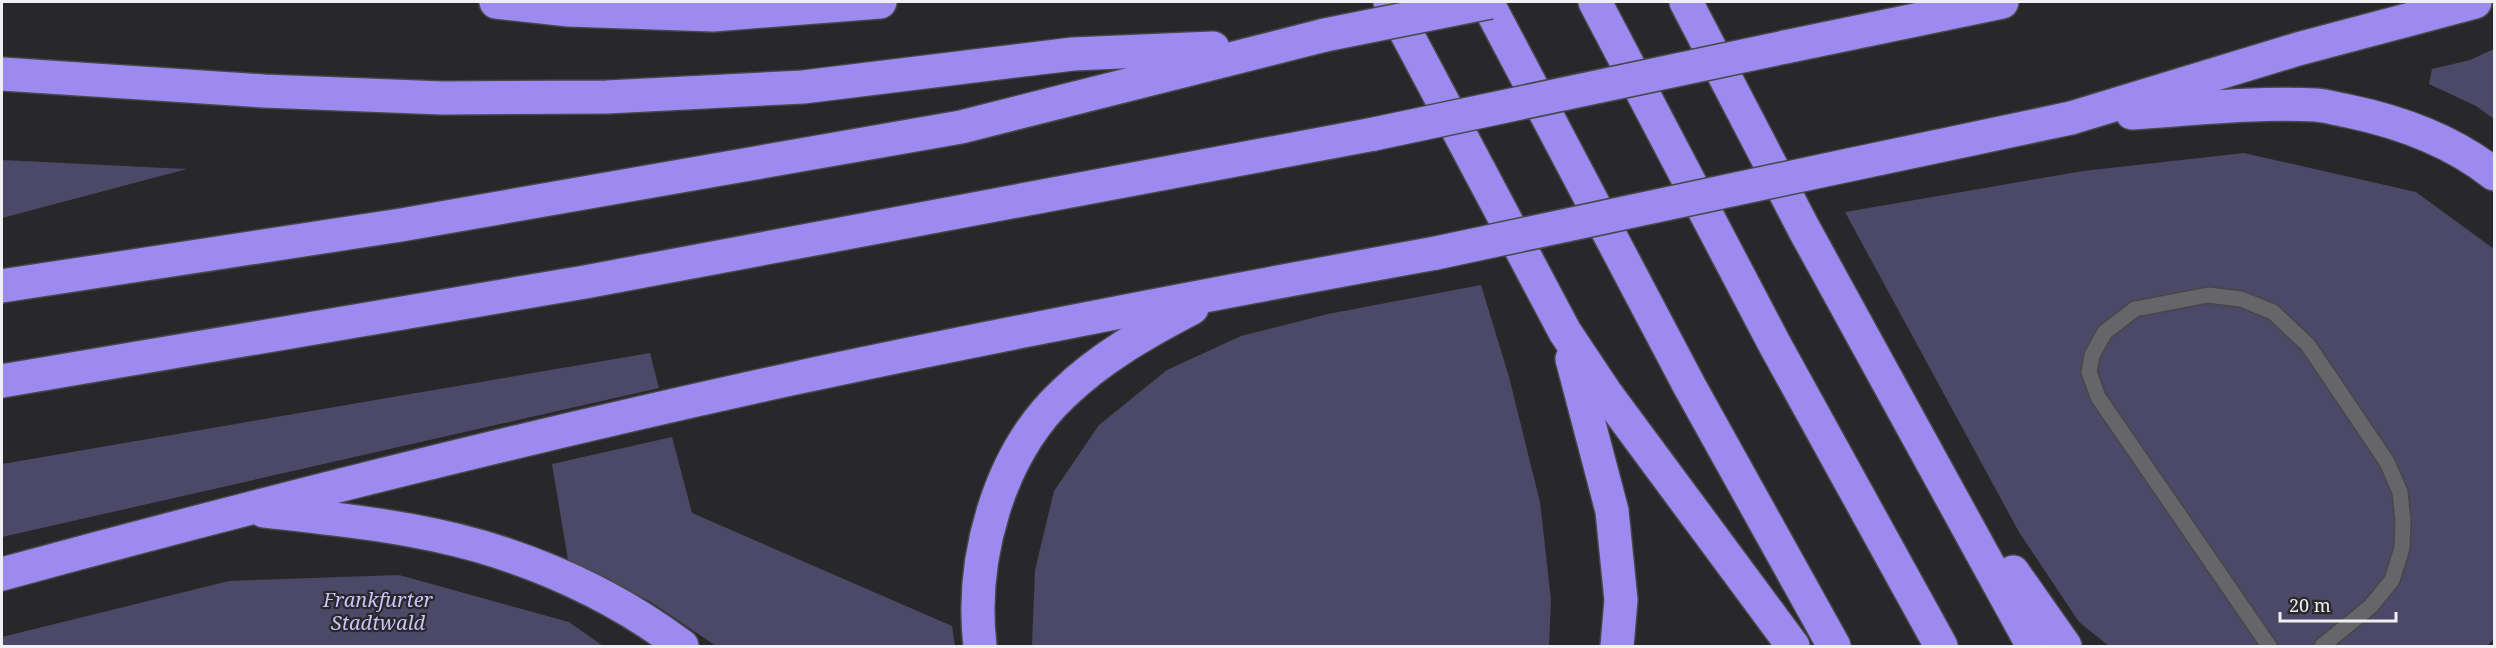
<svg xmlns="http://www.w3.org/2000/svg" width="2496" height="648" font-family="'Noto Serif',serif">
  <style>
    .green { fill: #4c4867 }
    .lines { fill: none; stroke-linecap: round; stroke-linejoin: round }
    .service-casing { stroke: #474749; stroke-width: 18 }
    .motorway-casing { stroke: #474749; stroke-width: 36 }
    .service { stroke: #666569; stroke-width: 15 }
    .motorway { stroke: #9c8af0; stroke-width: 33 }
    .motorway-bridge-casing { stroke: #474749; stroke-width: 36; stroke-linecap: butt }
    .motorway-bridge { stroke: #9c8af0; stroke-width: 33 }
    .labels { text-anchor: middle; stroke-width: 4.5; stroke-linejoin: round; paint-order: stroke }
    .park-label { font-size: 20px; font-style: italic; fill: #c9c3f9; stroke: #28282b }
  </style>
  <rect width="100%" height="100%" fill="#28282b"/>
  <g class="green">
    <path d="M2494,49v70l-18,-13 -47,-22 3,-15 38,-9z"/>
    <path d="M2244,153l172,39 78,57v390l-7,7h-378l-30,-24 -60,-90 -174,-320 238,-41z"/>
    <path d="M2,160l185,9 -185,49z"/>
    <path d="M1481,285l28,92 31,125 11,98 -2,46h-517l3,-76 19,-79 45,-66 68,-55 74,-34 87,-22z"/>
    <path d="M650,353l9,35 -657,149v-73z"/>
    <path d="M672,437l20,76 260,113 3,20h-239l-65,-44 -83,-42 -16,-96z"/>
    <path d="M399,575l170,47 34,24h-601v-9l227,-56z"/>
  </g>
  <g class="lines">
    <g class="service-casing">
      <path id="service" d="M2269,646l-171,-249 -9,-25 3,-17 13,-23 30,-23 73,-14 33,4 32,13 35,33 79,117 13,30 3,30 -1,26 -10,32 -21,26 -49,40"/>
    </g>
    <g class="motorway-casing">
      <g id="motorway">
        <path d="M496,2l73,8 144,5 167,-13"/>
        <path d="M1390,2l175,330 40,60 188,254"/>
        <path d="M1487,2l203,385 144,259"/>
        <path d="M1595,2l180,343 166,301"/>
        <path d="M1686,2l118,227 229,417"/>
        <path d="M1785,47l217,-45"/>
        <path d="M2,74l262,17 178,7 165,-1 196,-10 270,-33 140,-6"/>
        <path d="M2132,113c61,-4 123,-11 184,-8 11,1 21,4 32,6 53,11 103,29 146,63"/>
        <path d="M1849,165l222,-47 227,-69 177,-47"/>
        <path d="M2,286l399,-61 560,-98 364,-92"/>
        <path d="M1572,359l40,152 9,89 -4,46"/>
        <path d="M2,381l583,-99 789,-148"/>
        <path d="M264,511c72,8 145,15 215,35 72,21 143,55 203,100"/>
        <path d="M2013,572l52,74"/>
        <path d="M2,574c261,-71 524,-137 789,-195 214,-46 430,-87 645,-126"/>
        <path d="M980,646c-10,-86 18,-191 83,-252 37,-36 83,-62 129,-86"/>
      </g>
    </g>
    <use href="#service" class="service"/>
    <use href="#motorway" class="motorway"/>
    <g class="motorway-bridge-casing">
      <g id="motorway-bridge">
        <path d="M1325,35l165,-33"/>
        <path d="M1374,134l411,-87"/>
        <path d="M1436,253l413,-88"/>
      </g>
    </g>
    <use href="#motorway-bridge" class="motorway-bridge"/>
  </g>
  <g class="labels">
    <g class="park-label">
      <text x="378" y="607">Frankfurter<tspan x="378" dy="23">Stadtwald</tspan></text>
    </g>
  </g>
  <rect width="2496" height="648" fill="none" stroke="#f0f0f2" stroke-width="6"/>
  <path d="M2280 612v9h116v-9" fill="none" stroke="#f0f0f2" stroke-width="3"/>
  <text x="2289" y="612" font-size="18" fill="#f0f0f2" stroke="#28282b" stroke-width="4.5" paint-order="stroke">20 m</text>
</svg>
